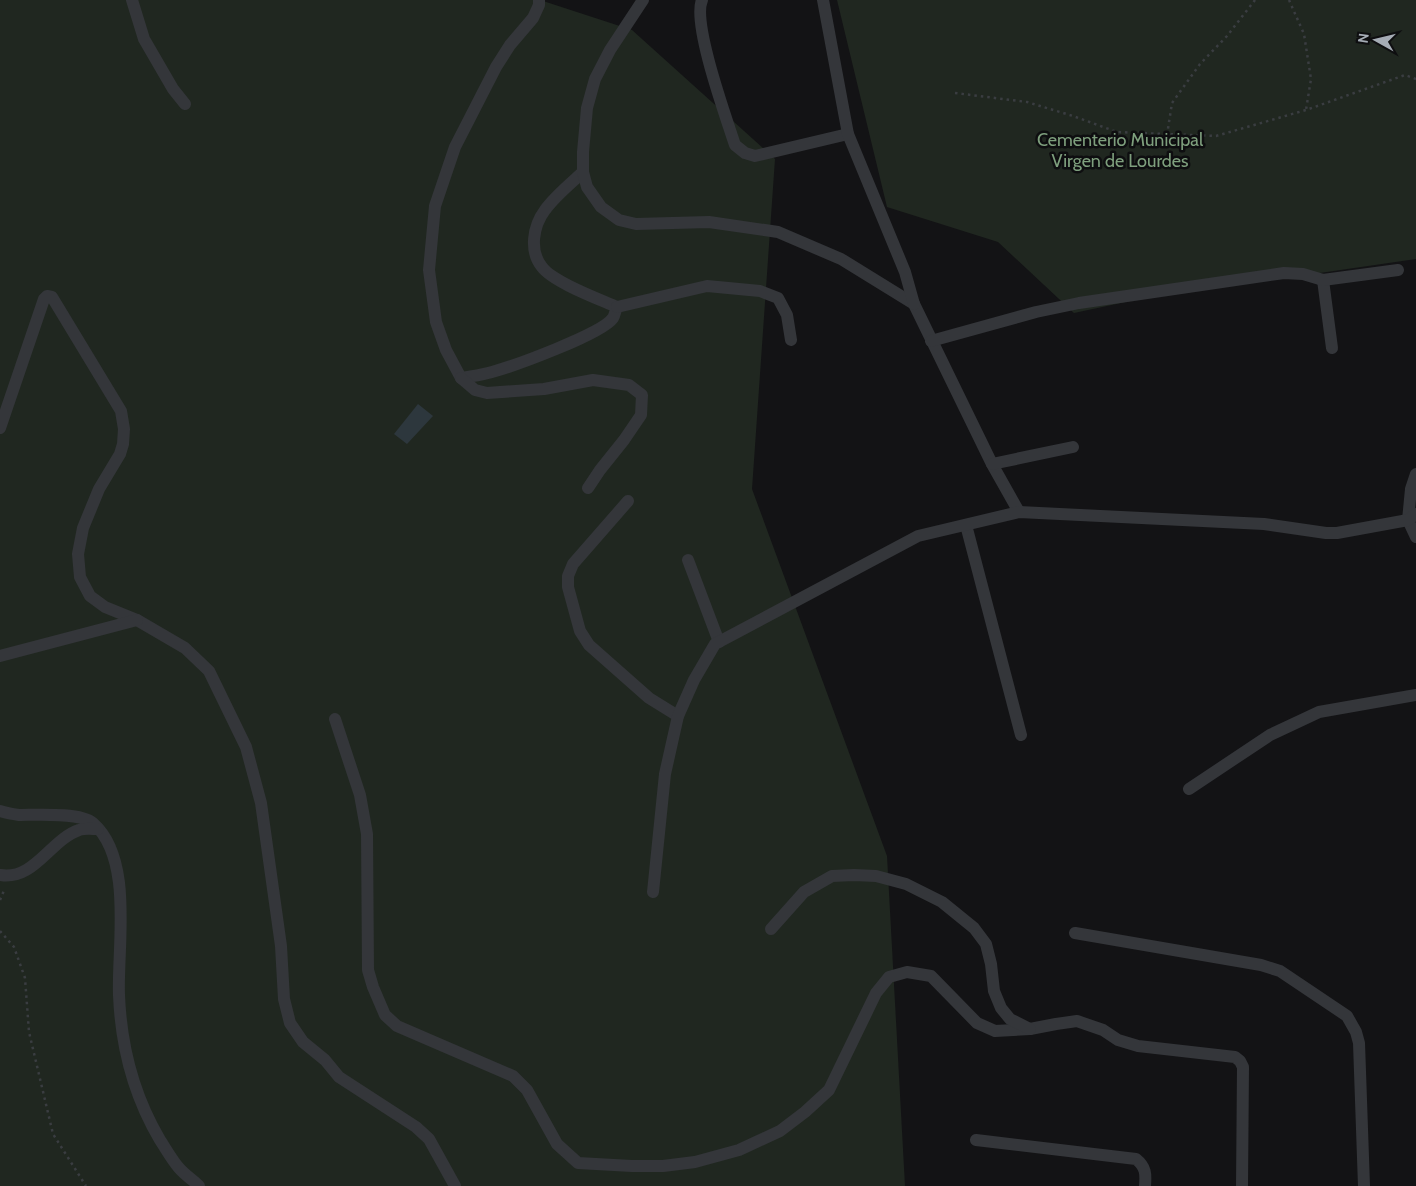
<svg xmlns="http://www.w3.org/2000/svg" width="1416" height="1186" font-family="Cabin,sans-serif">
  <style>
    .green { fill: #202720 }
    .water { fill: #2d373d }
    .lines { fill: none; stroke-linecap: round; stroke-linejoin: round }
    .path { stroke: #3a3d41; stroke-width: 2.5; stroke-dasharray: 2.5 4; stroke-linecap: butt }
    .street { stroke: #34363a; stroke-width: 12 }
    .labels { text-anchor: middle; stroke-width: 5; stroke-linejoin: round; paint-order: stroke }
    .park-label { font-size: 18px; fill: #7e9f7d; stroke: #0e0e10 }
  </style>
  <rect width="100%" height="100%" fill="#131315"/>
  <g class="green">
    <path d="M0,0h540l92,30 143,129 -23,330 135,367 18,330h-905z"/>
    <path d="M837,0h579v259l-281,41 -61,13 -76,-71 -111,-35z"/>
  </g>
  <path class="water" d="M418,404l15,12 -26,28 -13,-10z"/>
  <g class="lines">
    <g class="path">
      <path d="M1289,0l15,34 7,45 -5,31"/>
      <path d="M955,93l72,9 46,14 44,16 99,4 90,-26 99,-35 11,4"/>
      <path d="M1167,135l5,-32 28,-39 27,-28 28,-36"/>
      <path d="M0,900l5,-12"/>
      <path d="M0,931l14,16 11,31 4,54 24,102 33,52"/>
    </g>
    <g class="street">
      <path d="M132,0l12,39 29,50 12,15"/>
      <path d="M539,0v5l-6,13 -23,27 -14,22 -41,80 -20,59 -6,64 7,52 10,28 15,28c11,-2 21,-3 31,-6 22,-6 110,-38 121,-54 2,-3 2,-7 4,-11 -18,-8 -64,-25 -75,-40 -13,-16 -9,-41 3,-57 9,-13 26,-27 38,-38"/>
      <path d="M643,0l-33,50 -15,29 -8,29 -4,44v20l4,15 14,20 18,13 17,4 73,-2 69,10 63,27 73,45 78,160 27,48"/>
      <path d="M702,0c-10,23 24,117 33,145l10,8 10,3 93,-22"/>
      <path d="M823,0l25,134 57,138 9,32"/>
      <path d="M1323,280l9,68"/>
      <path d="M617,307l90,-21 53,5 18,7 9,17 4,25"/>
      <path d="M931,341l105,-29 43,-9 205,-30 19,1 20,6 75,-10"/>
      <path d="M461,378l14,12 12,3 57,-4 49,-9 36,5 13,10 -1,20 -17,25 -24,30 -12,18"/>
      <path d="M0,428l44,-129 3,-3 5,1 69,114 3,18 -1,15 -3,10 -21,35 -16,39 -5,26 2,23 10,19 15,11 32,13 48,28 24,23 37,76 15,56 20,143 3,53 6,24 13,19 22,18 14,17 77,50 13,12 26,47"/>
      <path d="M992,464l81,-17"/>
      <path d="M1416,474l-5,15 -3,31 8,17"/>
      <path d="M628,501l-55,63 -5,12v11l12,44 9,14 60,53 29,18"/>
      <path d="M966,525l55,210"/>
      <path d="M688,560l31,82"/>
      <path d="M0,656l137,-36"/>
      <path d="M335,719l25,76 7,39 1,136 5,17 12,28 12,11 116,50 14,14 30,54 21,19 54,3h31l32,-4 44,-12 41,-19 25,-19 24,-22 47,-97 13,-16 18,-5 24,4 46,47 18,8 35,-2 26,-5 21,-3 26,9 15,10 20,6 97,11 5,4 3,6 -1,119"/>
      <path d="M1189,789l81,-54 49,-23 97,-17"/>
      <path d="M0,811c6,2 12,3 19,4 17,0 61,-3 74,8 41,36 24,124 26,172 2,51 15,101 41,145 6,9 12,20 19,28 6,7 14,12 20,18"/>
      <path d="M0,875c34,6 50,-35 79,-45 5,-2 13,-1 19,-1"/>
      <path d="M653,892l12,-118 13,-58 16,-36 21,-36 203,-108 101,-24 245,12 62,9h11l71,-13 8,-6"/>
      <path d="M771,929l33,-37 28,-16 22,-1 22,1 30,8 36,18 32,26 12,16 5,20 3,27 7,17 9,11 20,10"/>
      <path d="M1075,933l186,32 19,6 67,45 9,16 3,11 5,143"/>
      <path d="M976,1140l160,19c10,8 10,15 9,27"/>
    </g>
  </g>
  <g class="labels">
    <g class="park-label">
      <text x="1120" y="146">Cementerio Municipal<tspan x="1120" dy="21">Virgen de Lourdes</tspan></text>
    </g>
  </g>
  <g transform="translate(1376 40) rotate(278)" stroke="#0e0e10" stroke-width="4" paint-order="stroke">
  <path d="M0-4L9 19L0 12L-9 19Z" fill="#a5acb5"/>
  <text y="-8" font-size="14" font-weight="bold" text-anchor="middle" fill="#a5acb5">N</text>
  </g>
</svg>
